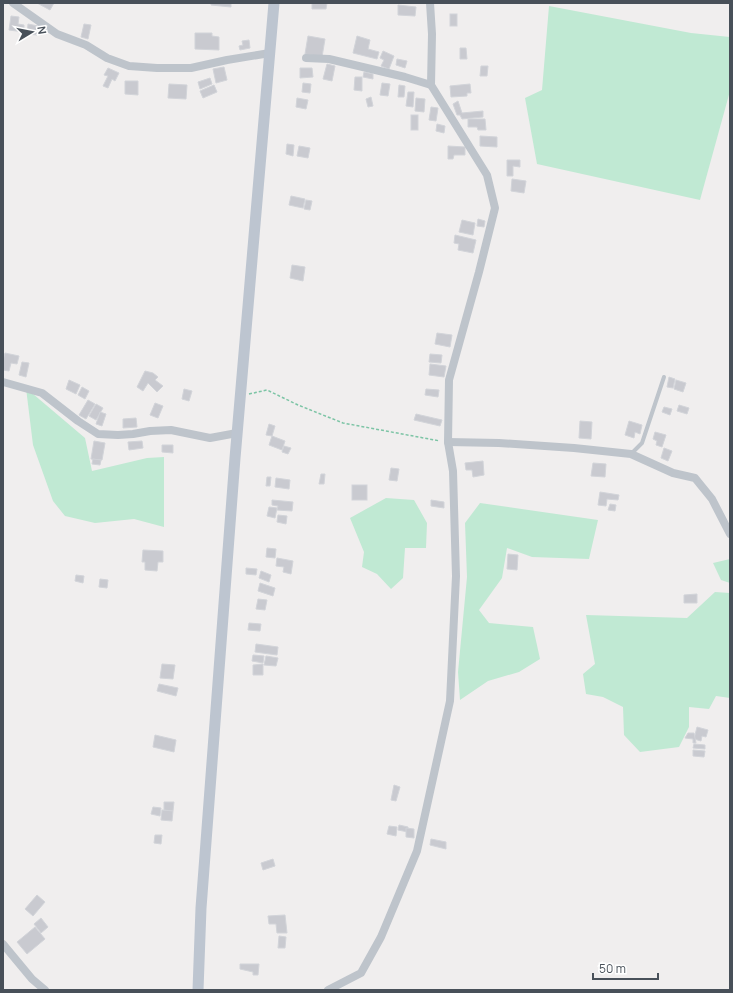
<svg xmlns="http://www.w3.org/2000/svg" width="733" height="993" font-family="Manrope,sans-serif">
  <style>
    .green { fill: #c0e9d3 }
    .building { fill: #c9cad0; stroke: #d2d4d9 }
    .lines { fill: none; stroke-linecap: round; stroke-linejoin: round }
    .path { stroke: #7cc4a5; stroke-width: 1.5; stroke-dasharray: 3 2; stroke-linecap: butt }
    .lane { stroke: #bec4cb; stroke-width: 4 }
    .street { stroke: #bec4cb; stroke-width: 8 }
    .secondary { stroke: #bdc5d0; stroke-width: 11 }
  </style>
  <rect width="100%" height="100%" fill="#f0eeee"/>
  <g class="green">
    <path d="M549,6l142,27 39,4v54l-30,109 -163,-36 -12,-66 17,-8z"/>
    <path d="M26,388l59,50 7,33 55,-13 17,-1v70l-30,-8 -39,4 -30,-7 -12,-15 -20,-56z"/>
    <path d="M386,498l28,2 13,23 -1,25h-21l-2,30 -12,11 -14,-15 -15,-7 2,-15 -14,-34z"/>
    <path d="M480,503l118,17 -9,39 -57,-2 -25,-9 -5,30 -23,32 10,13 44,4 7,32 -21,13 -31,9 -28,19 -2,-28 9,-95 -2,-54z"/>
    <path d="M730,559v24l-9,-3 -8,-17z"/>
    <path d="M715,592l15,1v105l-14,-2 -7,13 -20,-2v20l-10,20 -39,5 -16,-17 -1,-28 -20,-10 -17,-3 -3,-20 12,-10 -9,-49 101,3z"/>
  </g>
  <g class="building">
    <path d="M37,3h17l-4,7z"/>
    <path d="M211,3h20v4l-20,-2z"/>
    <path d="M312,3h15l-1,6h-14z"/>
    <path d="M398,5l18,2 -1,9 -17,-1z"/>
    <rect x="450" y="14" width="7" height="12"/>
    <path d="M11,16l8,1 -1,7 6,1v7l-15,-2z"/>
    <path d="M28,24l10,2 -1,9 -10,-1z"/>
    <path d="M84,24l7,1 -3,14 -7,-2z"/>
    <path d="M195,33h17v3l7,1v13l-24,-1z"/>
    <path d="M308,36l17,3 -3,18 -17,-3z"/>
    <path d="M357,36l13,4 -2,9 11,3 -2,7 -24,-6z"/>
    <path d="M249,40l1,8 -10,2 -1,-4 4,-1 -1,-4z"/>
    <path d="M460,48h6l1,11h-7z"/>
    <path d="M383,51l11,5 -5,13 -8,-3 3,-6 -4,-2z"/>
    <path d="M397,59l10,2 -2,7 -9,-3z"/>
    <path d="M327,64l8,2 -3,15 -9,-2z"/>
    <path d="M481,66h7l-1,10h-7z"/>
    <path d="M224,67l3,13 -11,3 -3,-14z"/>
    <path d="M108,68l11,5 -4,8 -3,-2 -4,9 -5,-2 5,-10 -4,-1z"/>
    <path d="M300,68h12l1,9 -13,1z"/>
    <path d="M364,72l9,2v5l-10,-2z"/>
    <path d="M355,77h7v14l-8,-1z"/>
    <path d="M210,78l2,6 -12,5 -2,-7z"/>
    <path d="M125,81h13v14l-13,-1z"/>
    <path d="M303,83l8,1 -1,9 -8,-1z"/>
    <path d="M382,83l8,1 -2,12 -8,-1z"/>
    <path d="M169,84l18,1 -1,14 -18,-1z"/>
    <path d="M470,84l1,9h-4v3l-16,1 -1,-11z"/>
    <path d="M214,85l3,7 -14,6 -3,-7z"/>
    <path d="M399,85l6,1 -1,11h-6z"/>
    <path d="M408,92h6l-1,15 -7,-1z"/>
    <path d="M371,97l2,9 -5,1 -2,-8z"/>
    <path d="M297,98l11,2 -2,9 -10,-2z"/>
    <path d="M416,98l9,1 -1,13 -9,-1z"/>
    <path d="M458,101l4,12 21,-2v6l-21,2 -2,-4h-3l-4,-11z"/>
    <path d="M431,107l7,1 -2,13 -7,-1z"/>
    <rect x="411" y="115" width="7" height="15"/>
    <path d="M468,119h17l1,11h-8l-1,-3h-9z"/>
    <path d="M437,124l8,2 -1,7 -8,-2z"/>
    <path d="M480,136l17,1v10l-17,-1z"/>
    <path d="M287,144l7,1 -1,11 -7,-2z"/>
    <path d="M299,146l11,2 -2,10 -11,-2z"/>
    <path d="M448,146l17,1v8h-11l-1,4h-5z"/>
    <path d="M507,160h13v7l-7,-1v10h-6z"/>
    <path d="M512,179l14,2 -2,12 -13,-2z"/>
    <path d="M291,196l14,3 -2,9 -14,-3z"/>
    <path d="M306,200l6,1 -2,9 -6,-1z"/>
    <path d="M478,219l7,2 -1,6 -7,-1z"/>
    <path d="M462,220l13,3 -2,12 -14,-3z"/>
    <path d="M455,235l21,5 -3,13 -15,-3 1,-6 -5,-1z"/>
    <path d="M292,265l13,2 -2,14 -13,-3z"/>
    <path d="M437,333l15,2 -2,12 -15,-3z"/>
    <path d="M5,353l14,3 -2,8 -6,-1 -2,8 -6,-1v-9z"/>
    <path d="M430,354l12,1 -1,8 -12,-1z"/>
    <path d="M22,362l7,1 -3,14 -7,-2z"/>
    <path d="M430,364l16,2 -2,11 -15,-2z"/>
    <path d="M145,371l8,2 5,4 -3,3 8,6 -6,6 -9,-9 -5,8 -6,-4z"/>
    <path d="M669,377l6,2 -2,9 -6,-1z"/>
    <path d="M69,380l11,5 -4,9 -10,-5z"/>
    <path d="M676,380l10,3 -3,9 -9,-3z"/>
    <path d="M82,387l7,4 -4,8 -7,-4z"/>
    <path d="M184,389l8,2 -3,10 -7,-2z"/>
    <path d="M426,389l13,1 -1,7 -13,-2z"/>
    <path d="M88,400l7,4 -9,15 -7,-4z"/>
    <path d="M155,403l8,3 -5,12 -8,-3z"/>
    <path d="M96,404l7,4 -7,12 -7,-4z"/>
    <path d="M679,405l10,3 -2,6 -10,-3z"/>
    <path d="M664,407l8,2 -2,6 -8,-3z"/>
    <path d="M100,412l6,2 -4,12 -6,-2z"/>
    <path d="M416,414l26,6 -2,6 -26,-6z"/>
    <path d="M136,418l1,9 -14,1v-9z"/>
    <path d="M580,421l12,1 -1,17 -12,-1z"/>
    <path d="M629,421l13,4 -2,9 -5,-2 -1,6 -9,-3z"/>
    <path d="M269,424l6,2 -3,10 -6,-1z"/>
    <path d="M655,432l11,3 -4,12 -6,-2 1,-4 -4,-2z"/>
    <path d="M272,436l13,5 -3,9 -13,-5z"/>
    <path d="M94,441l11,2 -3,17 -11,-1z"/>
    <path d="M142,441l1,7 -14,2 -1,-8z"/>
    <path d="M162,445h11v8l-11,-1z"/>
    <path d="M284,446l7,2 -3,6 -6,-2z"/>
    <path d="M664,448l8,3 -4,10 -7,-3z"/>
    <path d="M93,459l8,1 -1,5 -8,-1z"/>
    <path d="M483,461l1,14 -11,2 -1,-7h-6l-1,-7z"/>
    <path d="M593,463l13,1 -1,13 -14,-1z"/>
    <path d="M391,468l8,1 -2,12 -8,-1z"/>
    <path d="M321,474h4l-1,10h-5z"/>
    <path d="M267,477h4l-1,9h-4z"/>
    <path d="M276,478l14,2 -1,9 -14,-2z"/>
    <rect x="352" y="485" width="15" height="15"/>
    <path d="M600,492l19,3 -1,5 -11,-1 -1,7 -8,-1z"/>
    <path d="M272,500l21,2 -1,9 -15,-1 1,-4 -6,-1z"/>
    <path d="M431,500l13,2v6l-13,-2z"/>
    <path d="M610,504l6,1 -1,6 -7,-1z"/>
    <path d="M269,507l8,1 -2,10 -8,-2z"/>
    <path d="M278,515l9,1 -1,8 -9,-2z"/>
    <path d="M267,548l9,1 -1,9 -9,-1z"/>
    <path d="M143,550l20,1v11h-5l-1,9 -12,-1v-8h-3z"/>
    <path d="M508,554l10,1 -1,15 -10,-1z"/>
    <path d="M277,558l16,3 -2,13 -8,-2 1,-5 -8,-1z"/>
    <path d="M246,568l11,1 -1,6 -10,-1z"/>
    <path d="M261,571l10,4 -2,7 -10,-4z"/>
    <path d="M76,575l8,1 -1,7 -8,-2z"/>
    <path d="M100,579l8,1 -1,8 -8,-1z"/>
    <path d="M260,583l15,5 -2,8 -15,-5z"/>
    <path d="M697,594v9h-13v-8z"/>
    <path d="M258,599l9,1 -2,10 -9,-1z"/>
    <path d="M249,623l12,1 -1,7 -12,-1z"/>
    <path d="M256,644l22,3 -1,8 -22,-3z"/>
    <path d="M253,655l11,1 -1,7 -11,-2z"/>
    <path d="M266,656l12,2 -2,8 -12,-1z"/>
    <path d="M162,664l13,1 -2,14 -13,-1z"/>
    <path d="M263,664v11h-10v-10z"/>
    <path d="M159,684l19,4 -2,8 -19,-5z"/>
    <path d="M697,727l11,3 -2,7 -4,-1 -1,5 -7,-2z"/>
    <path d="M688,733h6l2,10h-3v-4l-8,-1z"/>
    <path d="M155,735l21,5 -2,12 -21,-5z"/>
    <path d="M694,744l11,1v4l-12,-1z"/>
    <path d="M693,750l12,1 -1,6 -11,-1z"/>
    <path d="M394,785l6,2 -4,14 -5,-1z"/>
    <path d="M164,802h10l-1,9 -9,-1z"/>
    <path d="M153,807l8,1 -1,8 -9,-2z"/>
    <path d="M162,810l11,1 -1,10 -11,-1z"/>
    <path d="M399,825l9,2v5l-10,-2z"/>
    <path d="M389,826l8,1 -1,9 -9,-2z"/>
    <path d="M406,828l8,1v9l-8,-1z"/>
    <path d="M155,835h7l-1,9 -7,-1z"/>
    <path d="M431,839l15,3v7l-16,-4z"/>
    <path d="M273,859l2,7 -12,4 -2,-7z"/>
    <path d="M37,895l8,7 -12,14 -8,-7z"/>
    <path d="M285,915l2,18h-10l-1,-9h-7l-1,-8z"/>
    <path d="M41,918l7,9 -7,6 -7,-9z"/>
    <path d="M35,927l10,12 -18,15 -10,-12z"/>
    <path d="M279,936l7,1 -1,11h-7z"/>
    <path d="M240,964h19l-1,11h-5v-3l-13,-3z"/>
  </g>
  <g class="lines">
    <path class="path" d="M249,394l18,-4 31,15 45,18 97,18"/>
    <path class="lane" d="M631,454l11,-11 22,-66"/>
    <g class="street">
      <path d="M13,3l44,31 29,11 21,13 22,8 28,2h34l36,-8 43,-7"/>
      <path d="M306,58l23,1 76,18 26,8"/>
      <path d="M3,382l39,11 36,28 20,13 20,1 15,-1 17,-3 21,-1 39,8 27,-5"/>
      <path d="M448,442l51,1 75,5 57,6 42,19 22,5 17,21 18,35"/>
      <path d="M3,944l29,35 13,11"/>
      <path d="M328,990l33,-17 20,-36 36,-86 33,-150 6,-125 -3,-105 -5,-29 1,-62 30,-108 16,-64 -8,-33 -56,-90 1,-51 -2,-31"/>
    </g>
    <path class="secondary" d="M198,990l3,-82 34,-450 39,-455"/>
  </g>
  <rect width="733" height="993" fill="none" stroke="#485059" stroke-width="8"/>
  <g transform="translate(32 32) rotate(80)" stroke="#ffffff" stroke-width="3" paint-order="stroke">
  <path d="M0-3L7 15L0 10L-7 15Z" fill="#485059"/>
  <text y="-6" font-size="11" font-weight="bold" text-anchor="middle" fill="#485059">N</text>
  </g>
  <path d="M593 973v6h65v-6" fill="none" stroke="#485059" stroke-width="2"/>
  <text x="599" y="973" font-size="12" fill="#485059" stroke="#ffffff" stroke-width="3" paint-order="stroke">50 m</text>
</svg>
